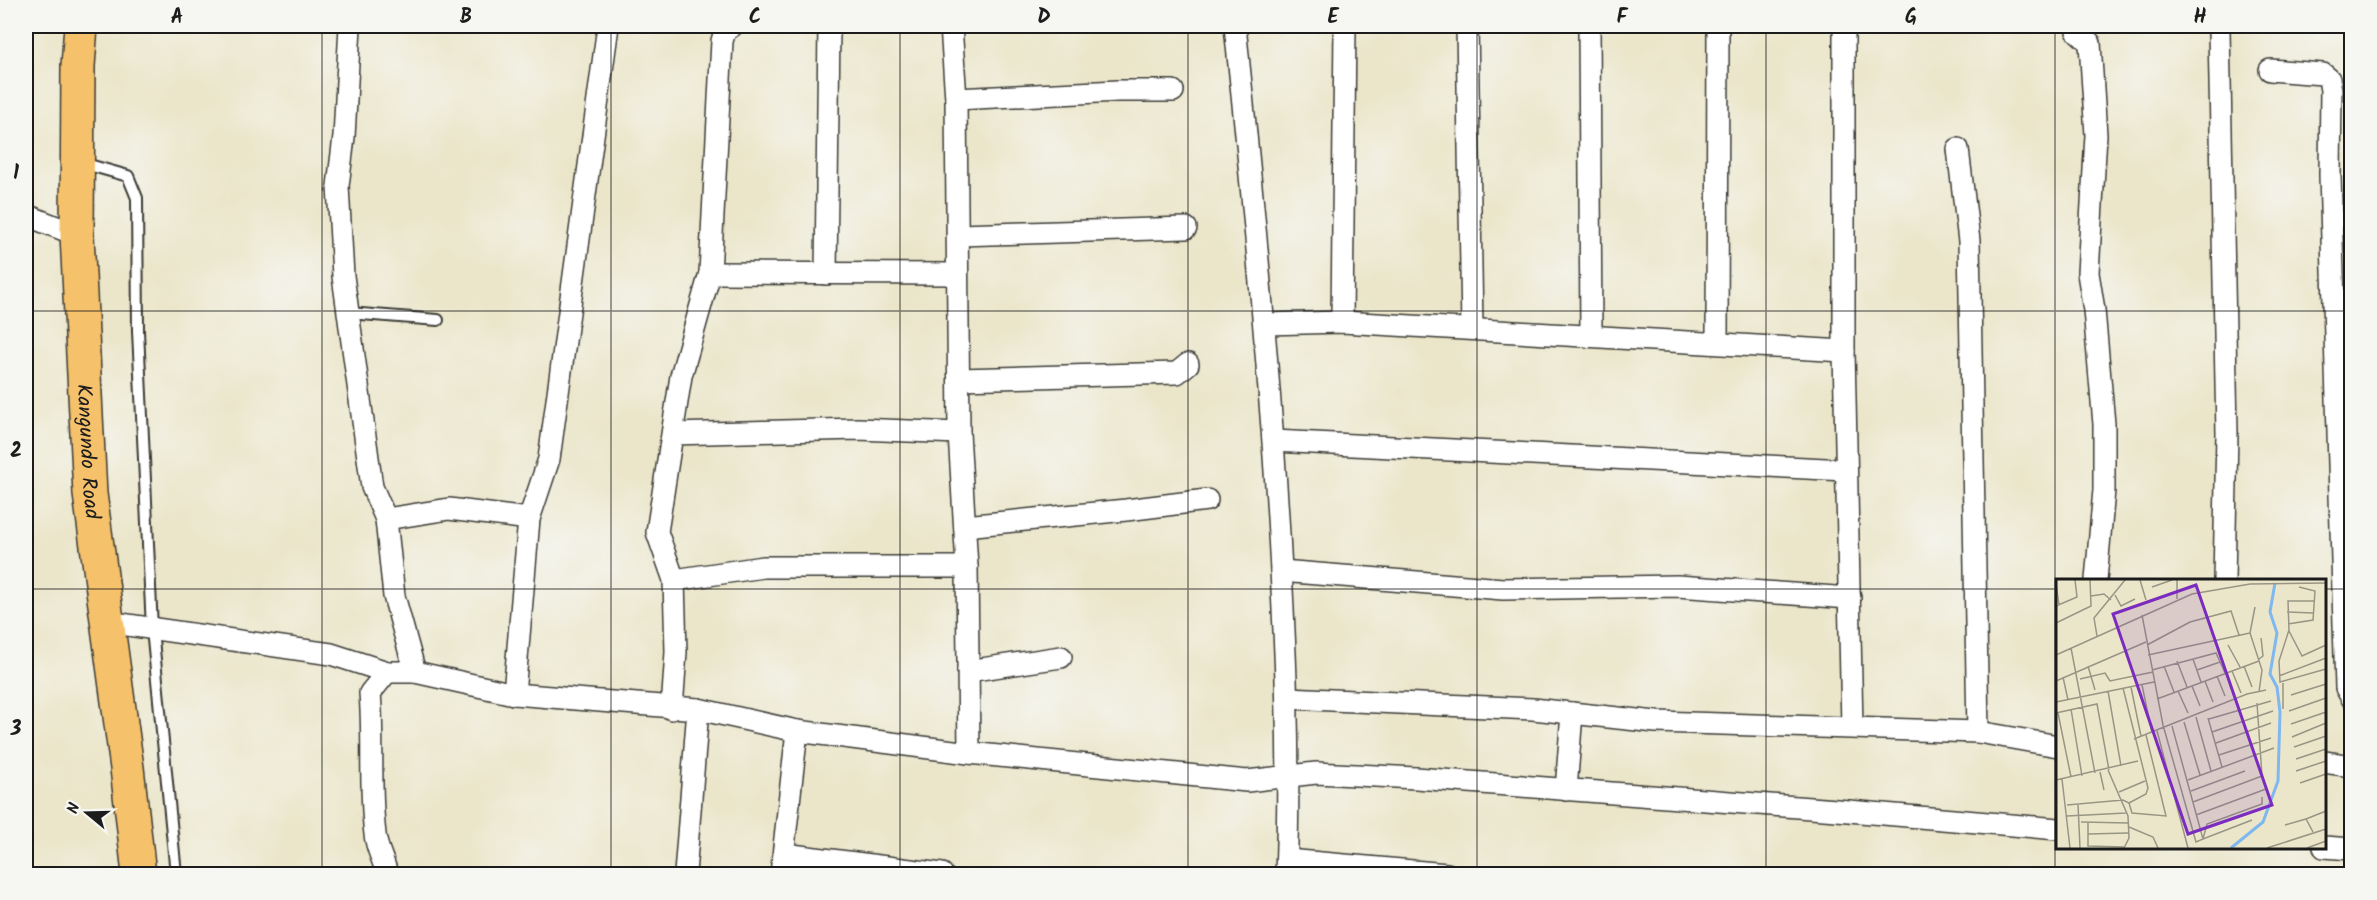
<svg xmlns="http://www.w3.org/2000/svg" width="2377" height="900" font-family="Kalam,sans-serif">
  <style>
    .lines { fill: none; stroke-linecap: round; stroke-linejoin: round }
    .service-casing { stroke: #3b3a36; stroke-width: 14 }
    .minor-casing { stroke: #3b3a36; stroke-width: 24 }
    .trunk-casing { stroke: #3b3a36; stroke-width: 36 }
    .service { stroke: #fff; stroke-width: 10 }
    .minor { stroke: #fff; stroke-width: 21 }
    .trunk { stroke: #f5c16b; stroke-width: 33 }
    .grid { fill: none; stroke: #1c1c1c; stroke-width: 1.5; stroke-opacity: 0.55 }
    .labels { text-anchor: middle; stroke-width: 5; stroke-linejoin: round; paint-order: stroke }
    .street-label { font-size: 21px; fill: #1c1c1c; stroke: #f6f6f2 }
    .inset-river { fill: none; stroke: #7fb7ef; stroke-width: 3 }
    .inset-road { fill: none; stroke: #989584; stroke-width: 1.5 }
    .view { fill: #7b2cbf; fill-opacity: 0.15; stroke: #7b2cbf; stroke-width: 3 }
    .inset-edge { fill: none; stroke: #1c1c1c; stroke-width: 3 }
    .neatline { fill: none; stroke: #1c1c1c; stroke-width: 2 }
    .grid-label { font-size: 20px; text-anchor: middle; font-weight: bold; fill: #1c1c1c }
  </style>
  <rect width="100%" height="100%" fill="#f6f6f2"/>
  <filter id="ink" filterUnits="userSpaceOnUse"><feTurbulence type="fractalNoise" baseFrequency=".0167" numOctaves="2"/><feDisplacementMap in="SourceGraphic" scale="12" xChannelSelector="R" yChannelSelector="G"/><feConvolveMatrix kernelMatrix="1 2 1 2 8 2 1 2 1" color-interpolation-filters="sRGB"/></filter>
  <filter id="wash" filterUnits="userSpaceOnUse"><feTurbulence type="fractalNoise" baseFrequency=".008" numOctaves="4" result="noise"/><feDisplacementMap in="SourceGraphic" scale="24" xChannelSelector="R" yChannelSelector="G"/><feGaussianBlur stdDeviation="1.35" result="paint"/><feColorMatrix in="noise" values="0 0 0 0 0 0 0 0 0 0 0 0 0 0 0 0 0 1.4 0 .05"/><feComposite in="paint" operator="in"/></filter>
  <g filter="url(#wash)">
    <rect width="100%" height="100%" fill="#ebe6ca"/>
  </g>
  <g filter="url(#ink)">
    <g class="lines">
      <g class="service-casing">
        <g id="service">
          <path d="M82,163l46,13 9,22 1,133 14,298 24,245"/>
          <path d="M348,313l90,7"/>
        </g>
      </g>
      <g class="minor-casing">
        <g id="minor">
          <path d="M350,26l-6,111 -6,49 5,90 29,211 14,32 8,77 21,76"/>
          <path d="M951,26l5,73 3,334 8,134 2,186"/>
          <path d="M1235,26c17,163 33,327 43,491 7,119 13,238 8,357"/>
          <path d="M1467,26l5,303"/>
          <path d="M1589,26l2,310"/>
          <path d="M1844,26v325l8,376"/>
          <path d="M2077,26v5l13,12 6,92 -8,138 6,37 10,114v66l-8,90"/>
          <path d="M2217,26l2,4 8,403 -3,147"/>
          <path d="M2270,70l53,4 6,5 2,11 -1,85 16,513 6,10"/>
          <path d="M956,99l162,-8h55"/>
          <path d="M1958,149l11,92 9,491"/>
          <path d="M26,215l51,20"/>
          <path d="M958,235l228,-7"/>
          <path d="M710,273l247,1"/>
          <path d="M826,274l3,-248"/>
          <path d="M1342,322l3,-296"/>
          <path d="M1265,324l77,-2 502,29"/>
          <path d="M1717,343l1,-317"/>
          <path d="M959,379l218,-6 11,-9"/>
          <path d="M673,434l185,-5 101,4"/>
          <path d="M1274,441l572,29"/>
          <path d="M386,519l63,-10 80,10"/>
          <path d="M965,526l161,-16 81,-10"/>
          <path d="M1281,571l222,18 174,-3 173,12"/>
          <path d="M674,580l89,-13h204"/>
          <path d="M107,622l224,32 56,18h28l99,22 184,15 99,22 172,22 278,28 69,-8 100,5 421,32 221,19"/>
          <path d="M968,671l93,-14"/>
          <path d="M514,694l15,-175 20,-60 59,-433"/>
          <path d="M1287,698l246,11 123,13 322,10 80,14"/>
          <path d="M672,709l4,-57 -2,-72 -17,-48 24,-156 29,-103 12,-232 3,-10 7,-5"/>
          <path d="M2324,762l28,4"/>
          <path d="M1566,790l6,-77"/>
          <path d="M2324,847l28,2"/>
          <path d="M784,854l158,20"/>
          <path d="M1287,860l160,14"/>
          <path d="M387,874c-3,-13 -11,-26 -12,-40 -6,-47 -1,-94 -5,-141l17,-21"/>
          <path d="M685,874l13,-165"/>
          <path d="M781,874l16,-143"/>
        </g>
      </g>
      <g class="trunk-casing">
        <g id="trunk">
          <path id="s1" d="M81,26l-3,40 -1,169 13,259 37,274 12,106"/>
        </g>
      </g>
      <use href="#service" class="service"/>
      <use href="#minor" class="minor"/>
      <use href="#trunk" class="trunk"/>
    </g>
  </g>
  <path class="grid" d="M322,26v848M611,26v848M900,26v848M1188,26v848M1477,26v848M1766,26v848M2055,26v848M26,311h2326M26,589h2032M2324,589h28"/>
  <g class="labels">
    <g class="street-label">
      <text dy="7" stroke="none"><textPath href="#s1" startOffset="426">Kangundo Road</textPath></text>
    </g>
  </g>
  <g transform="translate(2056 579)">
    <rect width="270" height="270" fill="#ebe6ca"/>
    <path class="inset-river" d="M175,269l32,-26 15,-41 2,-69 -3,-25 -7,-13 7,-41 -7,-21 5,-29"/>
    <path class="inset-road" d="M84,1l6,20M0,4l3,22M96,8l20,-7M59,16l6,11 14,-7M35,17l13,-2 7,6M121,20v-19M259,22h-27l1,29 -10,31 1,21 46,-13M0,27l21,-9 -2,-17M199,28l-5,26 12,37 -3,22M231,33l27,1M86,36l21,110 33,117 7,-3 4,-15 55,-20v-7M0,44l35,-17 -1,-26M232,45l25,-4 2,-29 -16,-4M233,52l13,25 24,-11M41,57l-3,-18 31,-38M91,66l43,-23 41,-11 8,24M172,66l12,22M15,69l24,125M0,76l136,-61 58,-10 76,-1M92,76l102,-22M137,80l8,23M203,80l4,-3 -2,-18M121,82l10,26M32,87l7,24M108,87l10,26M188,87l8,21M96,91l64,-17 9,20M141,91l23,-8M176,92l9,22M161,97l8,20M223,97l47,-18M7,98l5,23M24,100l25,-6 5,8 43,-9M0,102l90,-39M149,102l8,21M227,104v26M86,106l10,48M136,107l8,20M75,108l10,49M67,109l25,100 -2,6 -17,9M52,112l13,75M122,112l10,22M235,116l35,-11M101,120l102,-38M0,123l98,-20M15,130l11,67M233,132l37,-13M0,134l41,-9 12,66M2,134l13,64M140,138l15,54M152,139l14,49M153,140l62,-18M128,143l16,53M235,145l35,-12M116,147l31,113 49,-19M101,152l31,117M156,153l61,-21M236,158l34,-14M78,160l113,-45 19,-4M160,164l55,-20M238,168l32,-11M163,176l52,-17M240,180l30,-10M52,191l20,46 1,22 -5,10M240,192l30,-10M44,193l4,18M6,200l8,69M0,201l82,-19M132,201l86,-32M244,204l26,-9M135,212l54,-20M63,213l26,-11M137,223l69,-26 -5,-73M22,225l2,44M11,226l56,-5 6,3 3,10 34,3 -20,-81M140,236l70,-26M11,237l59,-3M250,240l20,-8M25,243l47,1M32,243v24l36,1M229,246l21,-6 7,13M73,248l24,10 5,11M32,255l40,-1M211,269l59,-19M251,269l19,-7"/>
    <path class="view" d="M140,6l76,220 -84,29 -75,-220z"/>
    <rect width="270" height="270" class="inset-edge"/>
  </g>
  <rect width="2377" height="900" fill="none" stroke="#f6f6f2" stroke-width="66"/>
  <g transform="translate(87 813) rotate(289)" stroke="#f6f6f2" stroke-width="4.5" paint-order="stroke">
  <path d="M0-4.5L10 22L0 15L-10 22Z" fill="#1c1c1c"/>
  <text y="-9" font-size="16" font-weight="bold" text-anchor="middle" fill="#1c1c1c">N</text>
  </g>
  <rect x="33" y="33" width="2311" height="834" class="neatline"/>
  <g class="grid-label">
    <text x="177" y="23">A</text>
    <text x="466" y="23">B</text>
    <text x="755" y="23">C</text>
    <text x="1044" y="23">D</text>
    <text x="1333" y="23">E</text>
    <text x="1622" y="23">F</text>
    <text x="1911" y="23">G</text>
    <text x="2200" y="23">H</text>
    <text x="16" y="179">1</text>
    <text x="16" y="457">2</text>
    <text x="16" y="735">3</text>
  </g>
</svg>
